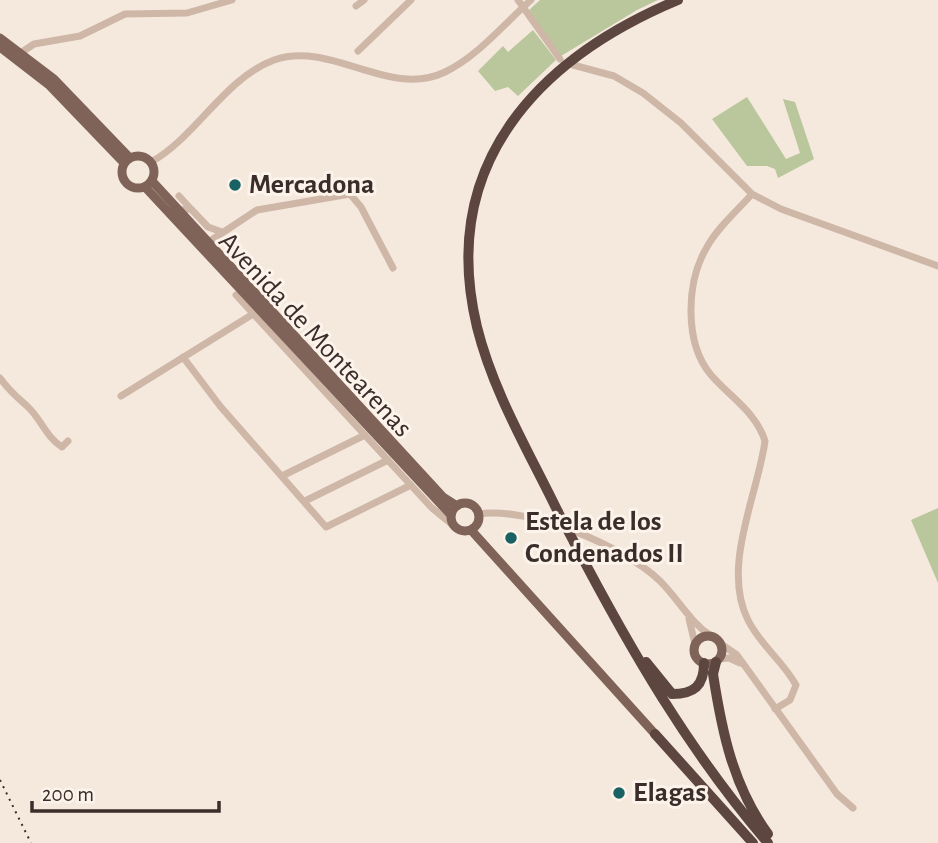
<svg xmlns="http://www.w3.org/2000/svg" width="938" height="843" font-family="'Alegreya Sans',sans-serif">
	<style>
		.green { fill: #bac69b }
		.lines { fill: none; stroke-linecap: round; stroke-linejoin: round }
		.minor { stroke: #cfb7a8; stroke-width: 7 }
		.major { stroke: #7f6358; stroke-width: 9 }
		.highway { stroke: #5d463f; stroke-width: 10 }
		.rail { stroke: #3b2d29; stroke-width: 2; stroke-dasharray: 2 5; stroke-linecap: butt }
		.highway-bridge { stroke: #5d463f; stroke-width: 10 }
		.poi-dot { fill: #196162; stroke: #fcf3eb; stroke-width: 2.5 }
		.labels { text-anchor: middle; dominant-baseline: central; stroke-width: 6; stroke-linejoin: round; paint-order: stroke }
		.poi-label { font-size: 28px; font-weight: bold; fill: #3b2d29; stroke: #fcf3eb; text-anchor: start }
		.street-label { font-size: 28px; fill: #3b2d29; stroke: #fcf3eb }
	</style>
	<rect width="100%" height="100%" fill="#f5e9de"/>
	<!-- green -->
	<path class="green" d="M 540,0 L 658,0 L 637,10 L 561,56 L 528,11 Z
		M 533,30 L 556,60 L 518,96 L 508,87 L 495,91 L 478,71 L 503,46 L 508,52 Z
		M 747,97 L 786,159 L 800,153 L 783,99 L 795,102 L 814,159 L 778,178 L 775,169 L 767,166 L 747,166 L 712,119 Z
		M 938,508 L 938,583 L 911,520 Z"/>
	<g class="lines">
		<!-- minor -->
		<path class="minor" d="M 518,0 L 560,59
			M 356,6 L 364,0
			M 358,51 L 411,0
			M 22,52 L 34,44 L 80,36 L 125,14 L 187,13 L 232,0
			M 573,65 L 614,76 L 643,93 L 681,123 L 752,194 L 781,209 L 938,266
			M 151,162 C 195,138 225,78 274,60 C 332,40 389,99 445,72 C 477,57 505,23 531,0
			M 752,194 C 737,211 718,227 707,247 C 686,282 684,343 711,375 C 730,397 756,412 765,441 C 758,494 721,567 748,620 C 760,645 783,661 796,685 L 790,700 L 775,709
			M 179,196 L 191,209
			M 178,210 L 191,209 L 208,227 L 222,232
			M 207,243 L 257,210 L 350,194 L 361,207 L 393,268
			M 236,295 L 432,508 L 454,526
			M 183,357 L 220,406 L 326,527 L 411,485
			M 0,378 C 10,392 16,396 28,407 C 41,419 46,437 62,447 L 68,441
			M 121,396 L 253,314
			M 282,476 L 365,435
			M 305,501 L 388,460
			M 478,514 C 529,506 624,546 660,581 C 679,600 689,621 711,636
			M 689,619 L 695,644
			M 721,644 L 737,655 L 837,794 L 853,808
			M 719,659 L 729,658 L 740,663"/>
		<!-- major -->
		<path class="major" d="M 0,38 L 54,79 L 130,158
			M 0,47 L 49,85 L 124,163
			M122 172a16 16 0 1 1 32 0a16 16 0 1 1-32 0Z
			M 152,181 L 443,497 L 457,506
			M 145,187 L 451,515
			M451 517a14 14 0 1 1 28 0a14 14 0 1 1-28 0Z
			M 471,530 L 655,734
			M694 650a14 14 0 1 1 28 0a14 14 0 1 1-28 0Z"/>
		<!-- highway -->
		<path class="highway" d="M 558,512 C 529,452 493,392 477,327 C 438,165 537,59 678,0
			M 574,542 C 630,649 689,751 768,843
			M 646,662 L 672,694 C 694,694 704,686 704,663
			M 716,662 L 713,674 C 722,732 733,786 768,834
			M 655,734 L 753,843"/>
		<!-- rail -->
		<path class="rail" d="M 0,780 L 31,843"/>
		<!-- highway-bridge -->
		<path class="highway-bridge" d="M 558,512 L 574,542"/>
	</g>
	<!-- markers -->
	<g class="poi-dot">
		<circle cx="235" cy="185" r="7"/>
		<circle cx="511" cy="538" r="7"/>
		<circle cx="619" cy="793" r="7"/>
	</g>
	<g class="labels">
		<!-- poi labels -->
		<g class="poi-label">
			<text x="249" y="185">Mercadona</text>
			<text x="525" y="522">Estela de los<tspan x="525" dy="32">Condenados II</tspan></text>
			<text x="633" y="793">Elagas</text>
		</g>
		<!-- street labels -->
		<g class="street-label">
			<text transform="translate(315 335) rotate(47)">Avenida de Montearenas</text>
		</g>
	</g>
	<!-- scale -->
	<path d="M32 801v10h187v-10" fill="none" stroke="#3b2d29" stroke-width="3.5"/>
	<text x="42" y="801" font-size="21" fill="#3b2d29" stroke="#fcf3eb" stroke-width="5" paint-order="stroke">200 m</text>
</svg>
